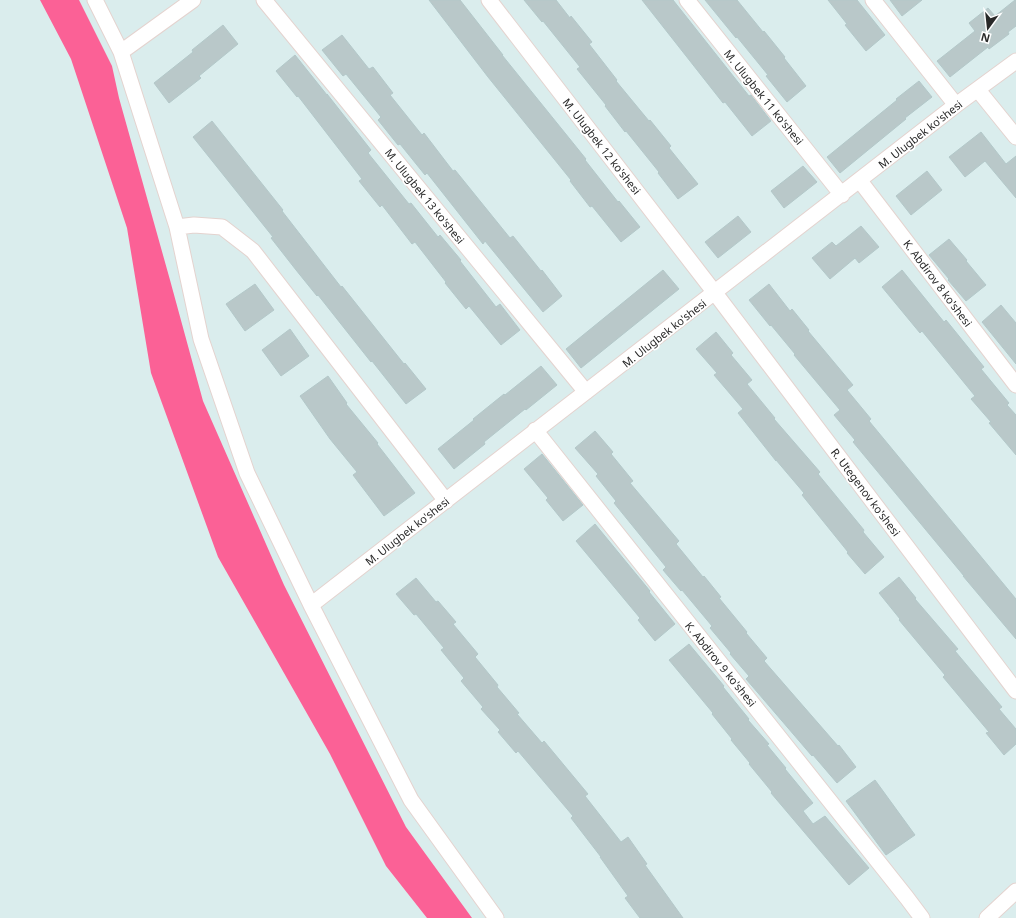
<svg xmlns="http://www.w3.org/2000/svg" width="1016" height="918" font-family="'Noto Sans',sans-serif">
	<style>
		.water { fill: #fb6196 }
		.building { fill: #b9c8c9; stroke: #b3c8c9 }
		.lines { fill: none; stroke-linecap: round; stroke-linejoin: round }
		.street-casing { stroke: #e4d3cf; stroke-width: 17 }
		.street { stroke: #fff; stroke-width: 15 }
		.labels { text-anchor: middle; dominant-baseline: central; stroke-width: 3.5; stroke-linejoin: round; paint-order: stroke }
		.street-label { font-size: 11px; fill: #292929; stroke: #fff }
	</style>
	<rect width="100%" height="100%" fill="#daeded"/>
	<!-- water -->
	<path class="water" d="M 40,0 L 79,0 L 112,66 L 119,98 L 170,280 L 203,401 L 284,585 L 406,827 L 472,918 L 427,918 L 386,866 L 330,754 L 218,557 L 151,373 L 127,228 L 71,59 Z"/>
	<!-- building -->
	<path class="building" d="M 429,0 L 460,0 L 503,55 L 502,55 L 586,159 L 585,160 L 618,202 L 619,201 L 640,227 L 621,242 L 592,206 L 590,207 L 570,181 L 571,180 L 488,77 Z
		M 524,0 L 556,0 L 570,18 L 571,16 L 592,42 L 589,44 L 617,80 L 616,81 L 649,121 L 650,120 L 671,146 L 669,148 L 698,184 L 678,199 L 658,173 L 659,172 L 626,131 L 625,132 L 605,106 L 606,105 L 577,69 L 580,67 L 543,21 L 542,22 Z
		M 642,0 L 673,0 L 749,96 L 751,95 L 771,121 L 752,136 L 725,102 L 723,103 Z
		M 705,0 L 737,0 L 763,32 L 764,31 L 785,57 L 784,58 L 806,86 L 787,102 L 766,76 L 768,75 L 737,37 L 736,38 Z
		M 828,0 L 857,0 L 885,35 L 866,51 L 845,25 L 847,24 Z
		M 890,0 L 922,0 L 902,16 Z
		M 1015,0 L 1016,0 L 1016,26 L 1008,32 L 1009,34 L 989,49 L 988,47 L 950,77 L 937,61 L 975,31 L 969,23 L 988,8 L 995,16 Z
		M 223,25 L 238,44 L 199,76 L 201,78 L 169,103 L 154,83 L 193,52 L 192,50 Z
		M 342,35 L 369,69 L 373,67 L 393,93 L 390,95 L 422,135 L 424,133 L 453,171 L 455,170 L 510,238 L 513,236 L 541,271 L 542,270 L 562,296 L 543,312 L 485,241 L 483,244 L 427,173 L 425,175 L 400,144 L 398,145 L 378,120 L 381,117 L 346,74 L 343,76 L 322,50 Z
		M 295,55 L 327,95 L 327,94 L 371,150 L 368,153 L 409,204 L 411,203 L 438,237 L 440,235 L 461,260 L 460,261 L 496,307 L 500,304 L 520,330 L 501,345 L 469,306 L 466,309 L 445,283 L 446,282 L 415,242 L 412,244 L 382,205 L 380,207 L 359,181 L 362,179 L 298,96 L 297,97 L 276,71 Z
		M 919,81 L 932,97 L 905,118 L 906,119 L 840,173 L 827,157 L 897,100 L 896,99 Z
		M 212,121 L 283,210 L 282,211 L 341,287 L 342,286 L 404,364 L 405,363 L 426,389 L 406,404 L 372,361 L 371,362 L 318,295 L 317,296 L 296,270 L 271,238 L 273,237 L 193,137 Z
		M 981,132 L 1006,164 L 1016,156 L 1016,198 L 985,161 L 965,177 L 949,157 Z
		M 803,166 L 817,182 L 784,208 L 771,191 Z
		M 927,171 L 942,190 L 911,215 L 896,196 Z
		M 738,216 L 751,232 L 718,258 L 705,242 Z
		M 861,226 L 879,247 L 859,263 L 855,258 L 830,279 L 812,258 L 832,242 L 836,246 Z
		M 949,239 L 967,260 L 966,261 L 986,285 L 966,301 L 948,280 L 949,279 L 929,255 Z
		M 663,270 L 679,289 L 581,368 L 566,349 Z
		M 902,270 L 944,322 L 946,320 L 984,367 L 981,369 L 1009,403 L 1007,405 L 1016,415 L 1016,455 L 989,423 L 991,422 L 971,399 L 975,396 L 922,331 L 920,333 L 882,287 Z
		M 255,284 L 274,310 L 245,331 L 226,304 Z
		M 769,284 L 790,311 L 792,309 L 809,330 L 808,331 L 853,385 L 847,390 L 871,419 L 869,421 L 1016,599 L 1016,639 L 963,576 L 964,576 L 853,442 L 855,440 L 834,415 L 840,410 L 794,355 L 795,354 L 771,325 L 770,326 L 749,300 Z
		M 1001,305 L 1016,323 L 1016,364 L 982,322 Z
		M 290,329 L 309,356 L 281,376 L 262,350 Z
		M 716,332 L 733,353 L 731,355 L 752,380 L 747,384 L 775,418 L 774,419 L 820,472 L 818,474 L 864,530 L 863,532 L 884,557 L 865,574 L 847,553 L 848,552 L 802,495 L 804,493 L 776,460 L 776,461 L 738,413 L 743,409 L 714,375 L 717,373 L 696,349 Z
		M 541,366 L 557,385 L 526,410 L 525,409 L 484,442 L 485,444 L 454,469 L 438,449 L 474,420 L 473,419 L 504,394 L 505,395 Z
		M 328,376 L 347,403 L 346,404 L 378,443 L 377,444 L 415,493 L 384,516 L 353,475 L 357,472 L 330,439 L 300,396 Z
		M 595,431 L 613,452 L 611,454 L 633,481 L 630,483 L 679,541 L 676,544 L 703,577 L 704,576 L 721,597 L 719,598 L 747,632 L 746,633 L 767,658 L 764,661 L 838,746 L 839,745 L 856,767 L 837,783 L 813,755 L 812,756 L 746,679 L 749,676 L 730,654 L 731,653 L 710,628 L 712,626 L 682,590 L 681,591 L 663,570 L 666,567 L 614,503 L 616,501 L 596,476 L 598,474 L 575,448 Z
		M 542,454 L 583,505 L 563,521 L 546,500 L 548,498 L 524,469 Z
		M 595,524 L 650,591 L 649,592 L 675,624 L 655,641 L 638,620 L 640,618 L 576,541 Z
		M 899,577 L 916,598 L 915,599 L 958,649 L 955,651 L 1002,707 L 999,709 L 1016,729 L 1016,744 L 1004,755 L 986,733 L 989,732 L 943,677 L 945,675 L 899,620 L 900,619 L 879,593 Z
		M 416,578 L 436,602 L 438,601 L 456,622 L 453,624 L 478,654 L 475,657 L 498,685 L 497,687 L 519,713 L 517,714 L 542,743 L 544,741 L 588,794 L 585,796 L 621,842 L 628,837 L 647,864 L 645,865 L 683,918 L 640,918 L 625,898 L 628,896 L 600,857 L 601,857 L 571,818 L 573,816 L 518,751 L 516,753 L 498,732 L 500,730 L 481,709 L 483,707 L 461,681 L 464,678 L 441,650 L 444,648 L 416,614 L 414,615 L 396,594 Z
		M 689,644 L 724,686 L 723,687 L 749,719 L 748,720 L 769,744 L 767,745 L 786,768 L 785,769 L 813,803 L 803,811 L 813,824 L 825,816 L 869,868 L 849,885 L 771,793 L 772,792 L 749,764 L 750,763 L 731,740 L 732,739 L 712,714 L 713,713 L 669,660 Z
		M 875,780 L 915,835 L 886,855 L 846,801 Z"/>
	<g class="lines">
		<defs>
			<path id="street" d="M 95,0 L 121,52 L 177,227 L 201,339 L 247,473 L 311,605 L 411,800 L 496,918
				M 264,0 L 586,392
				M 489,0 L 715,293 L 1016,691
				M 687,0 L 842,195
				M 873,0 L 956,105
				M 121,52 L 193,0
				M 978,90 L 1016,137
				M 860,181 L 1016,385
				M 177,227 L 194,225 L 222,227 L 253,251 L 446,501
				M 535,430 L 907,898 L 922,918
				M 311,605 L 956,105 L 1016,61
				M 987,918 L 1016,891"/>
		</defs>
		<!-- street casing -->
		<use href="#street" class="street-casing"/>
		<!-- street -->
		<use href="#street" class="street"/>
	</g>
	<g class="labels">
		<!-- street labels -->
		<g class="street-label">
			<text transform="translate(764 97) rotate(51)">M. Ulugbek 11 ko'shesi</text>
			<text transform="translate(920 134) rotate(-38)">M. Ulugbek ko'shesi</text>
			<text transform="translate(602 146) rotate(52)">M. Ulugbek 12 ko'shesi</text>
			<text transform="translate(425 196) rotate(51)">M. Ulugbek 13 ko'shesi</text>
			<text transform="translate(938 283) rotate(53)">K. Abdirov 8 ko'shesi</text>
			<text transform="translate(664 333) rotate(-38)">M. Ulugbek ko'shesi</text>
			<text transform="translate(866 492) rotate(53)">R. Utegenov ko'shesi</text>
			<text transform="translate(407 531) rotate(-38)">M. Ulugbek ko'shesi</text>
			<text transform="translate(721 664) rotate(51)">K. Abdirov 9 ko'shesi</text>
		</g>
	</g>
	<!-- north arrow -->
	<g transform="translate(988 28) rotate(195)" stroke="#ffffff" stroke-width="3" paint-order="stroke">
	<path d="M0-3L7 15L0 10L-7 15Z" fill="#292929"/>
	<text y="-6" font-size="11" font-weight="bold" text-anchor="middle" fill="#292929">N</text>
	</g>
</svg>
